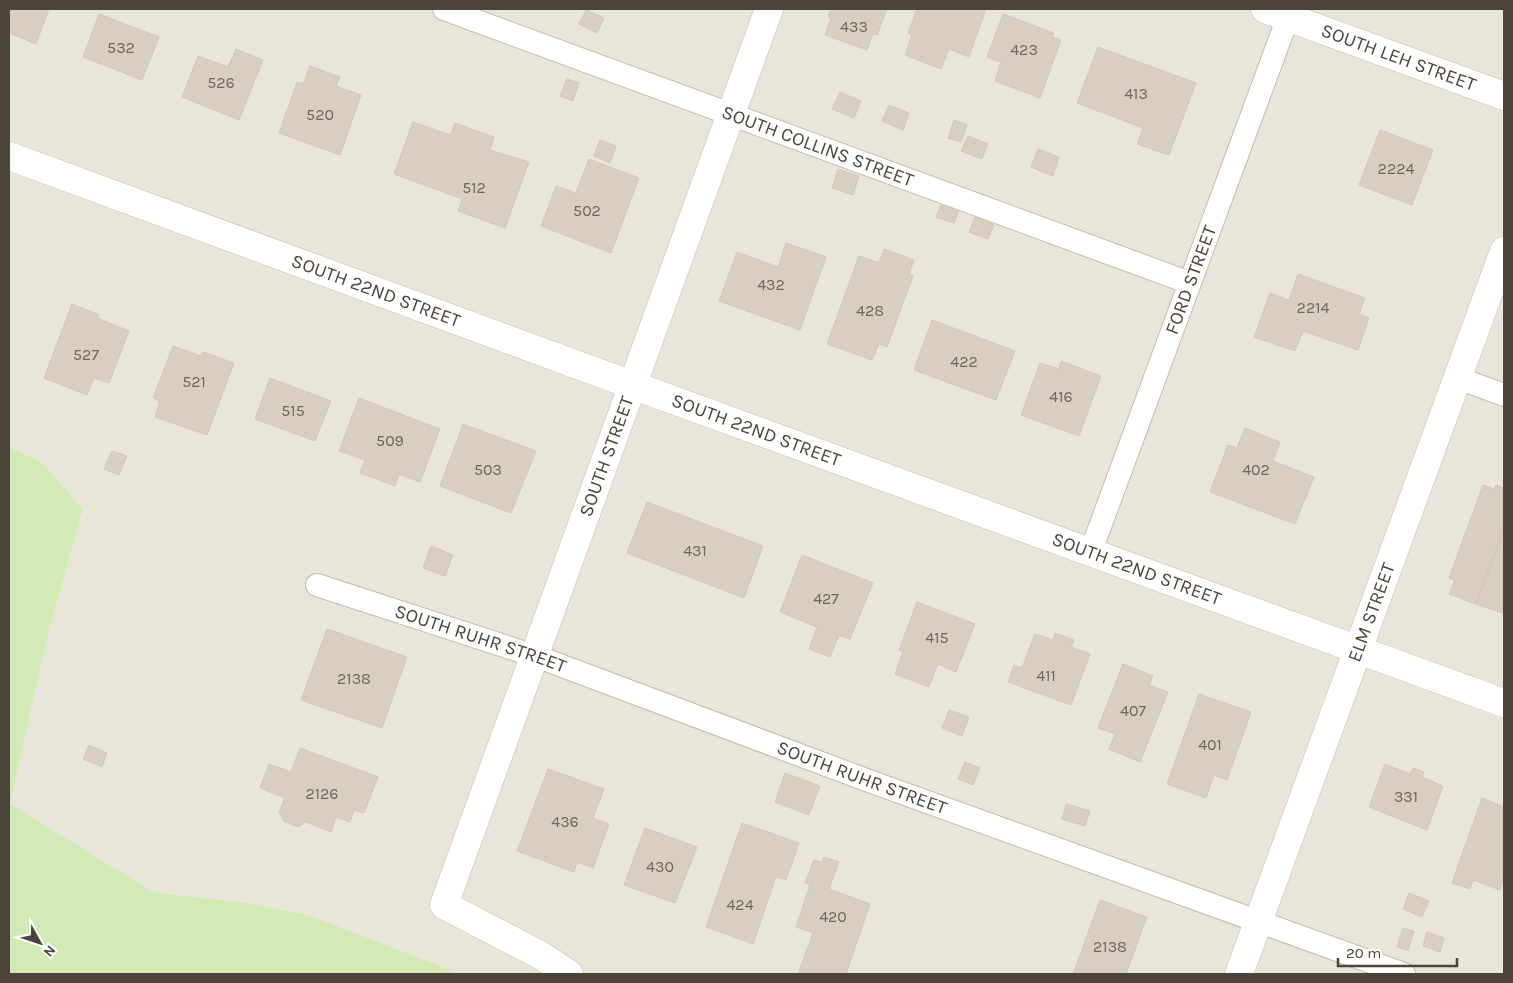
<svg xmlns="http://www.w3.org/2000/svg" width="1513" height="983" font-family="Karla,sans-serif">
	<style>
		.residential { fill: #eae5da }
		.green { fill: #d2eab5 }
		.building { fill: #d8cfc1; stroke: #d3c7b4 }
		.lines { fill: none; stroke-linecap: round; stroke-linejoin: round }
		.service-casing { stroke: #c2bbae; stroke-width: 24 }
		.minor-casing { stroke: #c2bbae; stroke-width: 29 }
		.service { stroke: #fff; stroke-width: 22 }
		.minor { stroke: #fff; stroke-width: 28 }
		.labels { text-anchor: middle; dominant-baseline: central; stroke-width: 4; stroke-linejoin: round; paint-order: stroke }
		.number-label { font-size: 16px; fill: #6e675b }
		.street-label { font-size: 19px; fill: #4b4439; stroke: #fff }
	</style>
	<rect width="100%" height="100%" fill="#f6f3ec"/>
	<!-- residential -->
	<path class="residential" d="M 9,9 L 1504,9 L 1504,974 L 461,974 L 309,915 L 248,903 L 144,891 L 10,804 L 47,639 L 83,510 L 40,461 L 9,447 Z"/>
	<!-- green -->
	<path class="green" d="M 9,447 L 40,461 L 83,509 L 47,639 L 10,804 L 153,892 L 248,903 L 309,915 L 461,974 L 9,974 Z"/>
	<!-- building -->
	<path class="building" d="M 9,9 L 49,9 L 36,44 L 9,33 Z
		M 831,9 L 887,9 L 877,35 L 873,34 L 867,50 L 825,35 L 831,18 L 828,17 Z
		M 917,9 L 986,9 L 969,57 L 949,49 L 941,69 L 905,55 L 912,35 L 908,33 Z
		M 586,10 L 604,18 L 597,33 L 579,24 Z
		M 99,14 L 159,37 L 142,80 L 83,57 Z
		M 1003,14 L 1054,33 L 1052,37 L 1061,40 L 1040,98 L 995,81 L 1001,62 L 987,57 Z
		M 1098,47 L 1196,83 L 1169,155 L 1137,144 L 1143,128 L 1077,103 Z
		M 236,49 L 263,60 L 239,120 L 182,97 L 198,56 L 228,67 Z
		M 310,66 L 340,77 L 336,86 L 361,95 L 340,155 L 279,133 L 297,82 L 303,84 Z
		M 567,79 L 579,83 L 573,101 L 560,96 Z
		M 840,92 L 861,101 L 854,118 L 832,109 Z
		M 889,105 L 909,113 L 903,130 L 882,121 Z
		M 954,120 L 967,125 L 961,142 L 948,138 Z
		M 413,122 L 451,135 L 455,123 L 494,137 L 490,150 L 529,162 L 505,228 L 458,211 L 462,199 L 394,174 Z
		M 1380,130 L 1433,150 L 1412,205 L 1359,185 Z
		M 968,136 L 988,144 L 982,159 L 961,151 Z
		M 600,140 L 616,146 L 610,163 L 594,156 Z
		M 1038,149 L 1059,157 L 1053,176 L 1031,167 Z
		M 589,159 L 639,178 L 611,253 L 541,226 L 556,186 L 576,193 Z
		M 838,169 L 859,176 L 853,195 L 832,188 Z
		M 942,203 L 959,210 L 954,223 L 936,217 Z
		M 975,217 L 994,225 L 988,239 L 969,232 Z
		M 786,243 L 826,257 L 800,330 L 719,301 L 737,252 L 778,267 Z
		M 884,249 L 914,260 L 909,274 L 913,276 L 887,347 L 879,344 L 872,360 L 827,344 L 859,256 L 879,263 Z
		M 1298,274 L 1365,298 L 1359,314 L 1369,318 L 1358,350 L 1303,331 L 1295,351 L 1254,337 L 1270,293 L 1289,300 Z
		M 72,304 L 99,315 L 97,318 L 129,331 L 109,383 L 94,378 L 87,395 L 44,378 Z
		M 932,320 L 1015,351 L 996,400 L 914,370 Z
		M 173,346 L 201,356 L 203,352 L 234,363 L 207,435 L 155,417 L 160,401 L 153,398 Z
		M 1061,361 L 1101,376 L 1079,436 L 1021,415 L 1040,363 L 1059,369 Z
		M 270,378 L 331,401 L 315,441 L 255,419 Z
		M 359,398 L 440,429 L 420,482 L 399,474 L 395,486 L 360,473 L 365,460 L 339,451 Z
		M 463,424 L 536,451 L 511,513 L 440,486 Z
		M 1245,428 L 1280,442 L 1273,461 L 1314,477 L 1295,524 L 1210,492 L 1228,445 L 1237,448 Z
		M 112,451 L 127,456 L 119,475 L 104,469 Z
		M 1483,485 L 1494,489 L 1496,485 L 1504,488 L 1504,528 L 1476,604 L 1449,594 L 1455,580 L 1449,578 Z
		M 647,502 L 763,546 L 744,598 L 627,553 Z
		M 1504,528 L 1504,606 L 1502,613 L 1476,604 Z
		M 431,546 L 453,555 L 445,576 L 423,568 Z
		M 802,555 L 873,583 L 850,639 L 839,635 L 830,657 L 809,649 L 817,627 L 780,612 Z
		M 917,602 L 975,624 L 956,672 L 938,664 L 929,687 L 895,674 L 903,652 L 899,650 Z
		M 327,629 L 407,657 L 382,728 L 301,700 Z
		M 1055,633 L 1074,640 L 1071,647 L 1090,654 L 1071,705 L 1008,682 L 1014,665 L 1022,668 L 1035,634 L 1053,640 Z
		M 1123,664 L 1153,676 L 1149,685 L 1168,692 L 1140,762 L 1109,749 L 1115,734 L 1098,728 Z
		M 1199,694 L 1251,712 L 1227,780 L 1214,775 L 1206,798 L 1167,784 Z
		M 949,710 L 969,717 L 962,736 L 942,728 Z
		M 89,745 L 107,753 L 102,767 L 83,759 Z
		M 300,748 L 378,777 L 364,813 L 354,810 L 350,822 L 336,817 L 331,832 L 306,822 L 298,827 L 284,821 L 279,812 L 285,798 L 260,788 L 269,764 L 291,772 Z
		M 965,762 L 980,768 L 973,785 L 958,779 Z
		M 1385,764 L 1410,774 L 1413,768 L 1424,772 L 1422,777 L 1443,786 L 1427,830 L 1369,807 Z
		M 548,769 L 604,789 L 593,818 L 609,824 L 593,868 L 577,862 L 574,872 L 517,851 Z
		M 785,773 L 820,786 L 809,815 L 775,802 Z
		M 1482,798 L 1504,807 L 1504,877 L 1500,890 L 1473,880 L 1470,889 L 1452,883 Z
		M 1066,804 L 1090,811 L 1085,826 L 1062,819 Z
		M 742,823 L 799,843 L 786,880 L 776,877 L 753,944 L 706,927 Z
		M 645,828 L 697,847 L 675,903 L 624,885 Z
		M 824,857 L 839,862 L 829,889 L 870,904 L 846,974 L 798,974 L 813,933 L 796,927 L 810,885 L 805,883 L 814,860 L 822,862 Z
		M 1409,893 L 1429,901 L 1422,917 L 1403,909 Z
		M 1100,900 L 1147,917 L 1126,974 L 1073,974 Z
		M 1403,928 L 1414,931 L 1408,950 L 1397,947 Z
		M 1427,932 L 1444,938 L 1440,952 L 1423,946 Z"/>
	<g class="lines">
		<defs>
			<g id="service">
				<path id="s1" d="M 444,9 L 1190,283"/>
				<path d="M 1458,378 L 1504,395"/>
				<path id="s2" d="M 1091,551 L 1291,9"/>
				<path id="s3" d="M 317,585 L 541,658 L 869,781 L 1404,974"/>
			</g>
			<g id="minor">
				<path id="s4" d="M 1265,9 L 1504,96"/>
				<path id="s5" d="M 9,156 L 632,385 L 1504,703"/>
				<path id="s6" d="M 569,974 L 540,955 L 444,905 L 769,9"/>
				<path id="s7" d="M 1239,974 L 1504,251"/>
			</g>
		</defs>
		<!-- service casing -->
		<use href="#service" class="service-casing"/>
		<!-- minor casing -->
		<use href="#minor" class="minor-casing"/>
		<!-- service -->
		<use href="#service" class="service"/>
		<!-- minor -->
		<use href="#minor" class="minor"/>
	</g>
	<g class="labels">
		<!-- number labels -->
		<g class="number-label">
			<text x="854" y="26">433</text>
			<text x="121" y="47">532</text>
			<text x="1024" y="49">423</text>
			<text x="221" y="82">526</text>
			<text x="1136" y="93">413</text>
			<text x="320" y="114">520</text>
			<text x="1396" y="168">2224</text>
			<text x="474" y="187">512</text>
			<text x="587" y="210">502</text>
			<text x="771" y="284">432</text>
			<text x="1313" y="307">2214</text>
			<text x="870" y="310">428</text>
			<text x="86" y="354">527</text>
			<text x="964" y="361">422</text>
			<text x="194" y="381">521</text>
			<text x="1061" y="396">416</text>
			<text x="293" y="410">515</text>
			<text x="390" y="440">509</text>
			<text x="488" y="469">503</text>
			<text x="1256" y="469">402</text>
			<text x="695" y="550">431</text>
			<text x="826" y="598">427</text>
			<text x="937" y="637">415</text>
			<text x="1046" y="675">411</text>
			<text x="354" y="678">2138</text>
			<text x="1133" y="710">407</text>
			<text x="1210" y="744">401</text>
			<text x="322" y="793">2126</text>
			<text x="1406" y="796">331</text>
			<text x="565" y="821">436</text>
			<text x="660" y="866">430</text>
			<text x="740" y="904">424</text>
			<text x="833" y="916">420</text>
			<text x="1110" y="946">2138</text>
		</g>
		<!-- street labels -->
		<g class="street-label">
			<text stroke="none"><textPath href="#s4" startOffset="142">SOUTH LEH STREET</textPath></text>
			<text stroke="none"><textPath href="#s1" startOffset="398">SOUTH COLLINS STREET</textPath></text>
			<text stroke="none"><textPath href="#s2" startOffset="289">FORD STREET</textPath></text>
			<text stroke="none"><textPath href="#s5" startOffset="391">SOUTH 22ND STREET</textPath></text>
			<text stroke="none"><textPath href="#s5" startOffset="796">SOUTH 22ND STREET</textPath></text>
			<text stroke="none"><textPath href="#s6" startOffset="620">SOUTH STREET</textPath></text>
			<text stroke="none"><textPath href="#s5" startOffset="1201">SOUTH 22ND STREET</textPath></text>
			<text stroke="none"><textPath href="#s7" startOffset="385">ELM STREET</textPath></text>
			<text stroke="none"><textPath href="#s3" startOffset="172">SOUTH RUHR STREET</textPath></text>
			<text stroke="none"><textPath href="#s3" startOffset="578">SOUTH RUHR STREET</textPath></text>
		</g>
	</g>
	<!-- border -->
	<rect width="1513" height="983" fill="none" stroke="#4b4439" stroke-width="20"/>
	<!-- north arrow -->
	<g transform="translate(40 943) rotate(130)" stroke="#ffffff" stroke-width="4" paint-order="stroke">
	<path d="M0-4L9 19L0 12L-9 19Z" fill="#4b4439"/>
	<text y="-8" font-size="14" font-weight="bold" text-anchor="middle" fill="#4b4439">N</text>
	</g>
	<!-- scale -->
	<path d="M1338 958v8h119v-8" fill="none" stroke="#4b4439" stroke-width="2.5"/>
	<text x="1346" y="958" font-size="15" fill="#4b4439" stroke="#ffffff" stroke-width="4" paint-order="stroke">20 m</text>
</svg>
